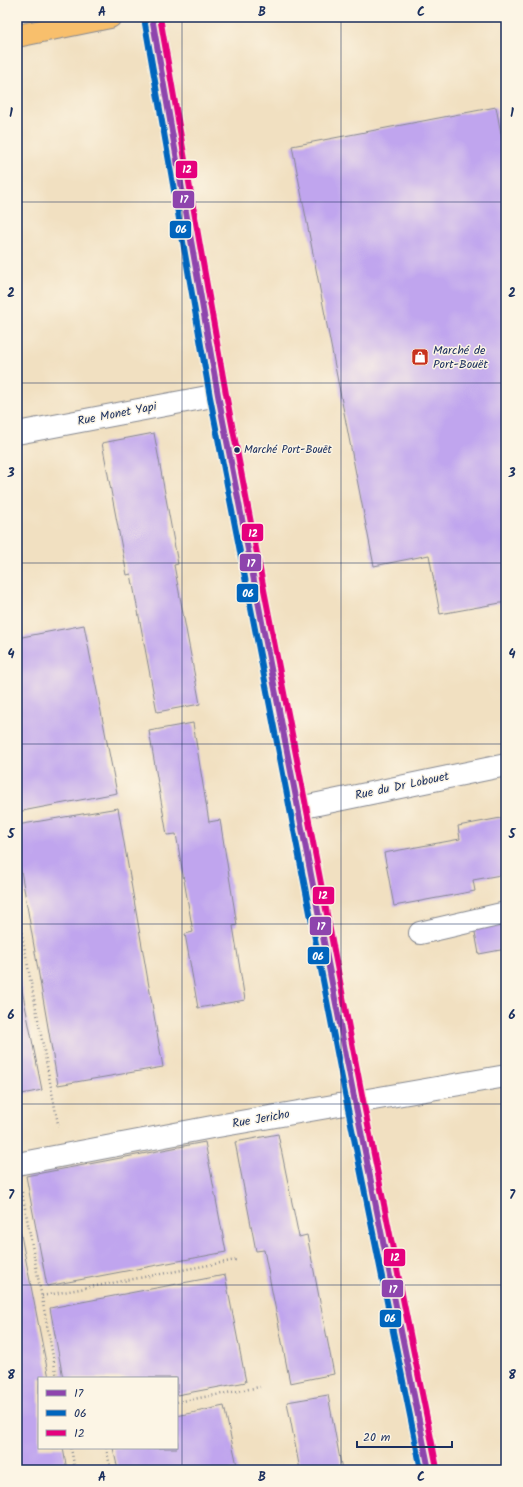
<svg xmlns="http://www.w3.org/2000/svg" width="523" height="1487" font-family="Kalam,sans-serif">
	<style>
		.building { fill: #c0a5ee }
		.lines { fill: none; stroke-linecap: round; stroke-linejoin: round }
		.minor-casing { stroke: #868890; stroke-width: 24 }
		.major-casing { stroke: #868890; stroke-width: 24 }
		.path { stroke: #868890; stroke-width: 2.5; stroke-dasharray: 1 3; stroke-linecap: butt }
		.minor { stroke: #fff; stroke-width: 22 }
		.major { stroke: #f8bf6c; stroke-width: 22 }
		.bus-1-casing { stroke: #fcf5e5; stroke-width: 9 }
		.bus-2-casing { stroke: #fcf5e5; stroke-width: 9 }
		.bus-3-casing { stroke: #fcf5e5; stroke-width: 9 }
		.bus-1 { stroke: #8e44ad; stroke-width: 6 }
		.bus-2 { stroke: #0065bd; stroke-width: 6 }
		.bus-3 { stroke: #e5007d; stroke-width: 6 }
		.grid { fill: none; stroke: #1b2f5e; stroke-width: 1; stroke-opacity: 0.55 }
		.bus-dot { fill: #1b2f5e; stroke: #fcf5e5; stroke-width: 1.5 }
		.labels { text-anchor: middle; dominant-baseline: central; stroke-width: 3; stroke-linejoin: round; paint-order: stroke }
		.bus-label { font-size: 11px; fill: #1b2f5e; stroke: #fcf5e5; text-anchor: start }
		.poi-label { font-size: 12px; fill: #1b2f5e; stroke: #fcf5e5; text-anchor: start }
		.street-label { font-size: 12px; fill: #1b2f5e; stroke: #fcf5e5 }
		.line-badge { stroke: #fcf5e5; stroke-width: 1.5 }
		.badge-label { font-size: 11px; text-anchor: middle; font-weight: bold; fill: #fff }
		.neatline { fill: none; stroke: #1b2f5e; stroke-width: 1.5 }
		.grid-label { font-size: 13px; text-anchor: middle; font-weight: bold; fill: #1b2f5e }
	</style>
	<rect width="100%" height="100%" fill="#fcf5e5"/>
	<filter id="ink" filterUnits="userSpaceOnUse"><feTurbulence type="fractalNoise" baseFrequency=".025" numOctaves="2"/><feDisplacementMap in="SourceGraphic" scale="8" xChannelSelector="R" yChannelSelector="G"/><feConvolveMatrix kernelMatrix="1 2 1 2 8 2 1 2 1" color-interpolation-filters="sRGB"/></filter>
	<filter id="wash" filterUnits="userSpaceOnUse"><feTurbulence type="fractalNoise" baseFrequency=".012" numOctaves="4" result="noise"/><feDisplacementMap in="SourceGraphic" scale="16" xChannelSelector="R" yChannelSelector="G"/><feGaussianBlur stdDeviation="0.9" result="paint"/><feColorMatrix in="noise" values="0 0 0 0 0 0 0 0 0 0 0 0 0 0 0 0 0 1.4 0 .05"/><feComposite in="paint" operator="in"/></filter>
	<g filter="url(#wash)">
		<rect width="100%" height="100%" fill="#f1e0c1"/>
		<g id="blocks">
			<!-- building -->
			<path class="building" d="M 496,107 L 506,160 L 506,602 L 440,614 L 429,555 L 374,566 L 292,146 Z
				M 154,433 L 178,564 L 174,565 L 200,704 L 157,712 L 131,574 L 127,575 L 102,443 Z
				M 84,625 L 117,793 L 17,812 L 17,638 Z
				M 193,723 L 209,822 L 220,820 L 237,925 L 233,926 L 245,1000 L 198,1008 L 185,934 L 193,932 L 176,834 L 167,835 L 149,731 Z
				M 118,808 L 163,1067 L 58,1085 L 17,848 L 17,825 Z
				M 506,817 L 506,874 L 473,880 L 475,891 L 394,906 L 384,853 L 460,839 L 458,826 Z
				M 506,922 L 506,949 L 479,954 L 474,927 Z
				M 17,965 L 42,1090 L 17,1095 Z
				M 278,1134 L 299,1237 L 307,1235 L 334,1374 L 290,1383 L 264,1250 L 256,1251 L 235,1142 Z
				M 205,1142 L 226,1252 L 47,1286 L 26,1176 Z
				M 17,1215 L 49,1378 L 39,1378 L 39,1448 L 63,1448 L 67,1470 L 17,1470 Z
				M 225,1275 L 246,1382 L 177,1395 L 177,1378 L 63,1378 L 50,1308 Z
				M 328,1395 L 342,1470 L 300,1470 L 287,1402 Z
				M 224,1406 L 238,1470 L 118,1470 L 113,1448 L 177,1448 L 177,1416 Z"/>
		</g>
	</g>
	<g filter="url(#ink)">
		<use href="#blocks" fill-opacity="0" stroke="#868890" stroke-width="1"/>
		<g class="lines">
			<defs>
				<path id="minor" d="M 152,17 L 218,395 L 355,1102 L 429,1470
					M 17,433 L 218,395
					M 299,808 L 506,765
					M 420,933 L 506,913
					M 17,1164 L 212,1127 L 506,1076"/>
				<path id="major" d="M 17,36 L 110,17"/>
			</defs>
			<!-- minor casing -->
			<use href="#minor" class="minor-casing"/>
			<!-- major casing -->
			<use href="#major" class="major-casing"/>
			<!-- path -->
			<path class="path" d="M 17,909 L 59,1129
				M 22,1192 L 57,1378
				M 42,1296 L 236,1260
				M 177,1402 L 260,1387
				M 71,1448 L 75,1470
				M 106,1448 L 111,1470"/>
			<!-- minor -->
			<use href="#minor" class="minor"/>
			<!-- major -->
			<use href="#major" class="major"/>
			<defs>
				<path id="bus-1" d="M 152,17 L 218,395 L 355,1102 L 429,1470"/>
				<path id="bus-2" d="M 144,18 L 210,397 L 347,1104 L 421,1470"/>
				<path id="bus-3" d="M 160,17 L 226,394 L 363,1100 L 437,1468"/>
			</defs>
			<!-- bus-1 casing -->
			<use href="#bus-1" class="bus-1-casing"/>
			<!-- bus-2 casing -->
			<use href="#bus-2" class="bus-2-casing"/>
			<!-- bus-3 casing -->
			<use href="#bus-3" class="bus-3-casing"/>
			<!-- bus-1 -->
			<use href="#bus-1" class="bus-1"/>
			<!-- bus-2 -->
			<use href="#bus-2" class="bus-2"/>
			<!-- bus-3 -->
			<use href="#bus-3" class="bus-3"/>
		</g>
	</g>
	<!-- grid -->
	<path class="grid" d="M 182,17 L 182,1470M 341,17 L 341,1470M 17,202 L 506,202M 17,383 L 506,383M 17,563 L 506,563M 17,744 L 506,744M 17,924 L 506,924M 17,1104 L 506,1104M 17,1285 L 506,1285"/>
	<!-- icons -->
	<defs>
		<symbol id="shop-square" viewBox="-11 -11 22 22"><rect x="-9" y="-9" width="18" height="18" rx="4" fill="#c8321e" stroke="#fcf5e5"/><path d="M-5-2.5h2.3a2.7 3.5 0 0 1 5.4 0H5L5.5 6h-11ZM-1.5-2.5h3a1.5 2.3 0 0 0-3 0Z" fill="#fff"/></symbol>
	</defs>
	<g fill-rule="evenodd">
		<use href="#shop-square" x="410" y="347" width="20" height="20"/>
	</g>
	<!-- markers -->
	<circle class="bus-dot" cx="237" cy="450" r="3.5"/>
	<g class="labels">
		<!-- bus labels -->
		<g class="bus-label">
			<text x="244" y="450">Marché Port-Bouët</text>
		</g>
		<!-- poi labels -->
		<g class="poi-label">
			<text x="433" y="350">Marché de<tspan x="433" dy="14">Port-Bouët</tspan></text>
		</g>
		<!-- street labels -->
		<g class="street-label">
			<text transform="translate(117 414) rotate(-11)">Rue Monet Yapi</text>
			<text transform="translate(402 786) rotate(-12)">Rue du Dr Lobouet</text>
			<text transform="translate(261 1119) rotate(-10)">Rue Jericho</text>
		</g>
	</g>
	<g class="line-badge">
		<rect x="175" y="160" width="23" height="19" rx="4" fill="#e5007d"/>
		<rect x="172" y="190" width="23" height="19" rx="4" fill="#8e44ad"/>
		<rect x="169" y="220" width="23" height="19" rx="4" fill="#0065bd"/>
		<rect x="241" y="523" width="23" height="19" rx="4" fill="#e5007d"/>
		<rect x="239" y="553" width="23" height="19" rx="4" fill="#8e44ad"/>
		<rect x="236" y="583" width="23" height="20" rx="4" fill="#0065bd"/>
		<rect x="312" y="886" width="23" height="19" rx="4" fill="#e5007d"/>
		<rect x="309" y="916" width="23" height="20" rx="4" fill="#8e44ad"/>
		<rect x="307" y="946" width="23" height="19" rx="4" fill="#0065bd"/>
		<rect x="383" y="1248" width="23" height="19" rx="4" fill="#e5007d"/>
		<rect x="381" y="1279" width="23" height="19" rx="4" fill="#8e44ad"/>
		<rect x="379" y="1309" width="23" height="19" rx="4" fill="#0065bd"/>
	</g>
	<g class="badge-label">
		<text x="187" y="173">12</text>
		<text x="184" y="203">17</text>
		<text x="181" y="233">06</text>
		<text x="253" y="537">12</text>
		<text x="251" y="567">17</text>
		<text x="248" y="597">06</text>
		<text x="323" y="899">12</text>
		<text x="321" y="930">17</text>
		<text x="318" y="960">06</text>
		<text x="395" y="1261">12</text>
		<text x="393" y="1293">17</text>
		<text x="390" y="1322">06</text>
	</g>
	<!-- margin -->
	<rect width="523" height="1487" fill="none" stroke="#fcf5e5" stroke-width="44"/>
	<!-- legend -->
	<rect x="38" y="1377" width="140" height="72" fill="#fcf5e5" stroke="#a2a6af"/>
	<rect x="46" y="1390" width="20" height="6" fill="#8e44ad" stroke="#a2a6af"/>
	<text x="74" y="1397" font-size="12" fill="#1b2f5e">17</text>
	<rect x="46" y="1410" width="20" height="6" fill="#0065bd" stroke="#a2a6af"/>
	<text x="74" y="1417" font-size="12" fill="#1b2f5e">06</text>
	<rect x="46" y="1430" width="20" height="6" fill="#e5007d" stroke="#a2a6af"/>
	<text x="74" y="1437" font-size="12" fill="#1b2f5e">12</text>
	<!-- scale -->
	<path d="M357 1441v6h95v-6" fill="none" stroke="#1b2f5e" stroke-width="2"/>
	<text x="363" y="1441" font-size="12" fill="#1b2f5e" stroke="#fcf5e5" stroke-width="3" paint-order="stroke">20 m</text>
	<rect x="22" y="22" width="479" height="1443" class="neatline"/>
	<g class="grid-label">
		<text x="102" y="16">A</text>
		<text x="262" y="16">B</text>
		<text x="421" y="16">C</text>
		<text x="11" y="117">1</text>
		<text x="512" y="117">1</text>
		<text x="11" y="297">2</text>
		<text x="512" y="297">2</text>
		<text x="11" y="477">3</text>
		<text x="512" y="477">3</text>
		<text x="11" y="658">4</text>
		<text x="512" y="658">4</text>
		<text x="11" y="838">5</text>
		<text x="512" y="838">5</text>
		<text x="11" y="1019">6</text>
		<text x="512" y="1019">6</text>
		<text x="11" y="1199">7</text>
		<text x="512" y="1199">7</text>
		<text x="11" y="1379">8</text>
		<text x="512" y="1379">8</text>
		<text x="102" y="1481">A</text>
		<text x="262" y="1481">B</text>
		<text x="421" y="1481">C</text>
	</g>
</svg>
